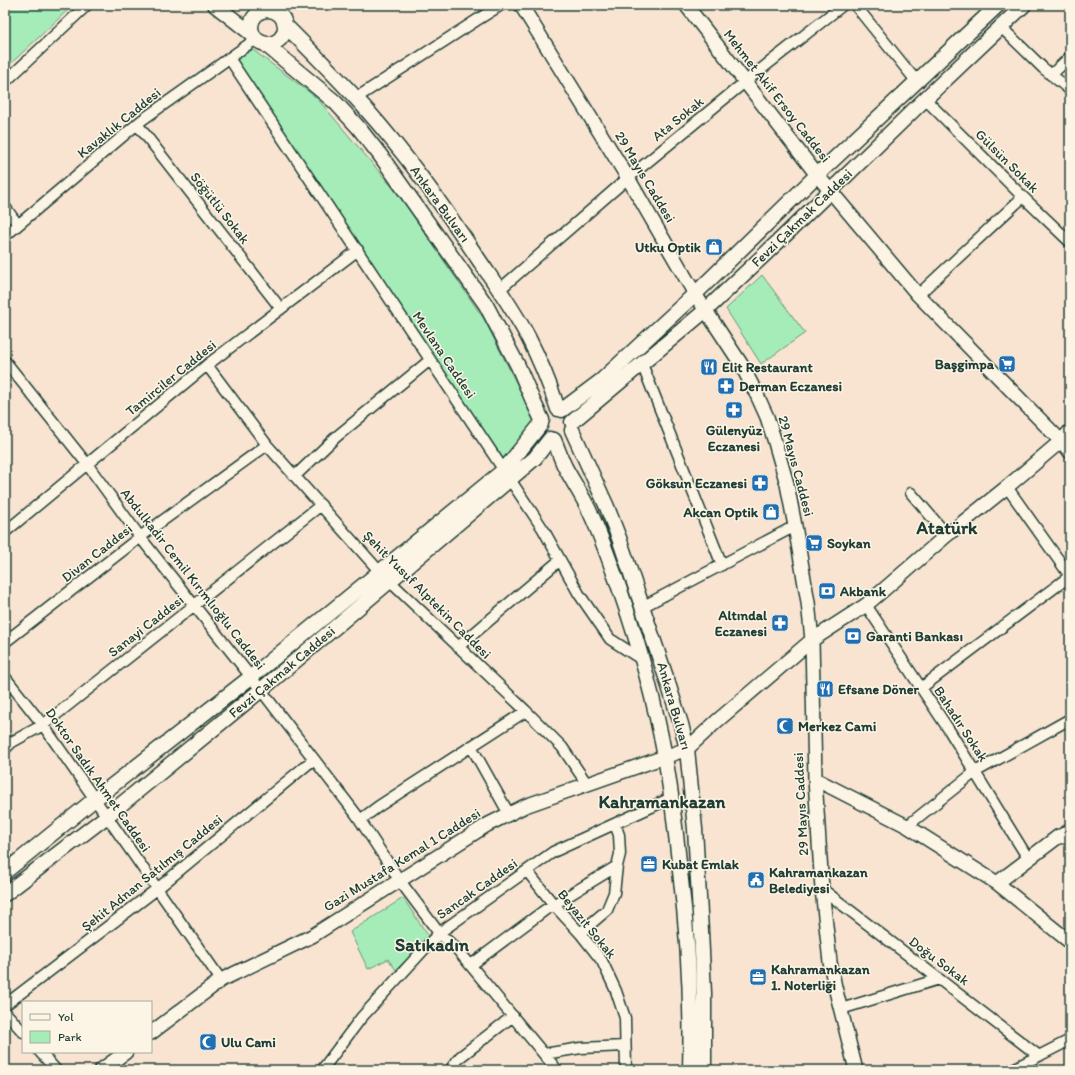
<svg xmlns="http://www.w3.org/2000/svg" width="1075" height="1075" font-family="Itim,sans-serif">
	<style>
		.green { fill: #a6ecb9; stroke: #629476 }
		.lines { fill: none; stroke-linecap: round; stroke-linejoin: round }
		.minor-casing { stroke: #1f3d34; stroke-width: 13 }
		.tertiary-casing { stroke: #1f3d34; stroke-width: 16 }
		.secondary-casing { stroke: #1f3d34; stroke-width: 17 }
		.minor { stroke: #fcf5e5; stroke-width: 10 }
		.tertiary { stroke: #fcf5e5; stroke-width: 13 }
		.secondary { stroke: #fcf5e5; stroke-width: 14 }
		.labels { text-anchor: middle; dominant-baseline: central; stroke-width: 3; stroke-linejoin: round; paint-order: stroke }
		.street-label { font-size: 14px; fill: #1f3d34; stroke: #fcf5e5 }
		.poi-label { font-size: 14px; font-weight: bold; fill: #1f3d34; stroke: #fcf5e5; text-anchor: start }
		.district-label { font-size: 18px; font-weight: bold; fill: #1f3d34; stroke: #fcf5e5 }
	</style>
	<rect width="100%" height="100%" fill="#f9e4d2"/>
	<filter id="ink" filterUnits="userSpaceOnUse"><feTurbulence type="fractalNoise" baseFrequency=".025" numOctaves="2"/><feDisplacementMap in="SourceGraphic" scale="8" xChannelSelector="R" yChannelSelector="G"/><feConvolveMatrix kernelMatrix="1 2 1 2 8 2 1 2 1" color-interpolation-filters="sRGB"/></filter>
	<g filter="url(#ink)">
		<!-- green -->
		<path class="green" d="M 5,5 L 73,5 L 5,69 Z
			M 253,50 L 317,98 L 398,194 L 484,319 L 536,422 L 504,463 L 229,58 Z
			M 762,275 L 805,333 L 761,364 L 726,309 Z
			M 403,898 L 429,937 L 396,970 L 388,959 L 368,969 L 350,932 Z"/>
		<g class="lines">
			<defs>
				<path id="minor" d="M 855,5 L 917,82
					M 1001,27 L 1043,68 L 1070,90
					M 229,58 L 543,529 L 579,594 L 610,639 L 641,659
					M 1051,75 L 1070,57
					M 5,82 L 87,5
					M 356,98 L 477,20 L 501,5
					M 925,99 L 1023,197 L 1070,242
					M 137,124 L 281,309
					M 5,207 L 18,225
					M 5,236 L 142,120 L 256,39
					M 499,290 L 628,178 L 746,81 L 843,5
					M 918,295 L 1023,197
					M 5,361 L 87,464 L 140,537 L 251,677 L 356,814 L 400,881 L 439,933 L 457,949 L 557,1070
					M 642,364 L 722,565
					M 207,365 L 267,445 L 380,572 L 526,711 L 562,747 L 587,784
					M 295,476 L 336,437 L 430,360
					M 1007,487 L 1070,576
					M 911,493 L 947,535
					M 5,532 L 207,365 L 358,250
					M 866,605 L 949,730 L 1029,860
					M 642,607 L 795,526
					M 5,642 L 140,537 L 267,445
					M 458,647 L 560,560
					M 5,677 L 43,725 L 221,980
					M 921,688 L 1070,576
					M 471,746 L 509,814
					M 5,749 L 12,742 L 43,725 L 321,505
					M 360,820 L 379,806 L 526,711
					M 907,826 L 975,772 L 1070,719
					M 1059,836 L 1070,828
					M 527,871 L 554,905 L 580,933 L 602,961 L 616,991 L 625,1018 L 626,1070
					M 822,889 L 1039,1056
					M 580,933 L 607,910 L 614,893 L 617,866 L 620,854 L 619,835 L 615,824
					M 471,965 L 545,910 L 617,866
					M 5,1005 L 157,889 L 314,759
					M 841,1009 L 939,979
					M 5,1012 L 23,1032
					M 40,1052 L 56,1070
					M 544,1054 L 581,1048 L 625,1046
					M 322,1070 L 361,1018 L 439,933 L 553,852 L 671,798
					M 450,1070 L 460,1057 L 513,1016
					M 1011,1070 L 1070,1040"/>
				<path id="tertiary" d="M 521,5 L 628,178 L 695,294 L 741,364 L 757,395 L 767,417 L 774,439 L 787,484 L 795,526 L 808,602 L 812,640 L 815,779 L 822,889 L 830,962 L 835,987 L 856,1070
					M 686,5 L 817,175 L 918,295 L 1061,441 L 1070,452
					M 275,12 L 281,5
					M 815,779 L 907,826 L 997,883 L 1070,942
					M 997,883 L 1059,836 L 1070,838
					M 151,1033 L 221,980 L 312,936 L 487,825 L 525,806 L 687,749 L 717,721 L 812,640 L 866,605 L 947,535 L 1007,487 L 1061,441 L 1070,431
					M 101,1070 L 126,1052"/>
				<path id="secondary" d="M 215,5 L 252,34
					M251 27a17 17 0 1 1 34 0a17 17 0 1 1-34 0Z
					M 285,25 C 312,52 339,79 365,108 C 407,155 444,207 479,260 C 496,285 514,310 528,337 C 540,360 550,385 558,409
					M 265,44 L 335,102 L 358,127 L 380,155 L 486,305 L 518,366 L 533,401 L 542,420
					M 562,410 L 602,380 L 695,294 L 817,175 L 998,5
					M 572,422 L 706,310 L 781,239 L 925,99 L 1024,5
					M 572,430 L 607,507 L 619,538 L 666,677 L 681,724 L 687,749 L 695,829 L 701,931 L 704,993 L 704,1070
					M 554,440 C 558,449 561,459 565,467 C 573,482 582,495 589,510 C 602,537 611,565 621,593 C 639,645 655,703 665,757 C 672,795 676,833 680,871 C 688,937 692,1003 690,1070
					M 5,872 L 95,799 L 251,677 L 504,470 L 541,424
					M 5,894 L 107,816 L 261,690 L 535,458 L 550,439"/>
			</defs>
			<!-- minor casing -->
			<use href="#minor" class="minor-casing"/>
			<!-- tertiary casing -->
			<use href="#tertiary" class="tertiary-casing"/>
			<!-- secondary casing -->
			<use href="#secondary" class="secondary-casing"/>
			<!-- minor -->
			<use href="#minor" class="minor"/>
			<!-- tertiary -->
			<use href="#tertiary" class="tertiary"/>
			<!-- secondary -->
			<use href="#secondary" class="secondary"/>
		</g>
	</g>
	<!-- icons -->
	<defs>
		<symbol id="shop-square" viewBox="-11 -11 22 22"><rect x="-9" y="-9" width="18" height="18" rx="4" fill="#1f6fb2" stroke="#fcf5e5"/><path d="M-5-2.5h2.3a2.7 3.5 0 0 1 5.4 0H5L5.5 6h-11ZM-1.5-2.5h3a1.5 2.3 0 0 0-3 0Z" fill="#fff"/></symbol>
		<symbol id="supermarket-square" viewBox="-11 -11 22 22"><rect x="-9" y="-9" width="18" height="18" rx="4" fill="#1f6fb2" stroke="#fcf5e5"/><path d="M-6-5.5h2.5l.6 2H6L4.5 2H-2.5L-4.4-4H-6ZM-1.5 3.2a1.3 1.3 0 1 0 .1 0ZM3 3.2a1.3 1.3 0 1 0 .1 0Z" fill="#fff"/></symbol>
		<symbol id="restaurant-square" viewBox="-11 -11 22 22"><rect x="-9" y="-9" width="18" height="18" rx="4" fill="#1f6fb2" stroke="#fcf5e5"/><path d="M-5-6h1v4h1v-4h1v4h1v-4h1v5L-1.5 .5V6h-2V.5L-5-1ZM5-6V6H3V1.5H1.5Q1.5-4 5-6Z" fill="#fff"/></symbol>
		<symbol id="pharmacy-square" viewBox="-11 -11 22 22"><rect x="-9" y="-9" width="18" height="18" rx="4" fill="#1f6fb2" stroke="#fcf5e5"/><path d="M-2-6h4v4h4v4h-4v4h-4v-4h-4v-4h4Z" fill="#fff"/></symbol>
		<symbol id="bank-square" viewBox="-11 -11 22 22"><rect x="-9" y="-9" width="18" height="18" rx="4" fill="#1f6fb2" stroke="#fcf5e5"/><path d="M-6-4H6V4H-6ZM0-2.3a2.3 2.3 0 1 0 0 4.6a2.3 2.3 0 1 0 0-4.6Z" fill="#fff"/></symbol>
		<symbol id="mosque-square" viewBox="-11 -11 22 22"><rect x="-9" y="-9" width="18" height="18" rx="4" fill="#1f6fb2" stroke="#fcf5e5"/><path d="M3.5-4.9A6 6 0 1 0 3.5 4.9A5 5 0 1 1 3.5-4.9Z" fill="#fff"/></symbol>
		<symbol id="office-square" viewBox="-11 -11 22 22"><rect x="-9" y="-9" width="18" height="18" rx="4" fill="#1f6fb2" stroke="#fcf5e5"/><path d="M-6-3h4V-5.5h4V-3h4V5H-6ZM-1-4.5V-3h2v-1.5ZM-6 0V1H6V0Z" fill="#fff"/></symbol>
		<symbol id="civic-square" viewBox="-11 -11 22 22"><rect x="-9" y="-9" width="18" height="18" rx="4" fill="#1f6fb2" stroke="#fcf5e5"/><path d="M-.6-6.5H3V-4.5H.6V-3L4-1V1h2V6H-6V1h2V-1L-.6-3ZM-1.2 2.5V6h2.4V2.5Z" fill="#fff"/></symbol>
	</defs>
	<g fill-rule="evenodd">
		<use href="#shop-square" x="704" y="237" width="20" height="20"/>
		<use href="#supermarket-square" x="997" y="354" width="20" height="20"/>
		<use href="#restaurant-square" x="699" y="357" width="20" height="20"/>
		<use href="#pharmacy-square" x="716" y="376" width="20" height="20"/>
		<use href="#pharmacy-square" x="724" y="400" width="20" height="20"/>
		<use href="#pharmacy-square" x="750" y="473" width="20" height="20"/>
		<use href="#shop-square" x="761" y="502" width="20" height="20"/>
		<use href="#supermarket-square" x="804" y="533" width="20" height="20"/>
		<use href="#bank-square" x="817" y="581" width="20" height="20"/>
		<use href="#pharmacy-square" x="770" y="613" width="20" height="20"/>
		<use href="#bank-square" x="843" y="626" width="20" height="20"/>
		<use href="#restaurant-square" x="815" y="679" width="20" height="20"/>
		<use href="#mosque-square" x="775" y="716" width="20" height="20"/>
		<use href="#office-square" x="639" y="854" width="20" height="20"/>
		<use href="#civic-square" x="746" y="870" width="20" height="20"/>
		<use href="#office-square" x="748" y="967" width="20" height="20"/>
		<use href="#mosque-square" x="198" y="1032" width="20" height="20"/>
	</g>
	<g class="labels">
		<!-- street labels -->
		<g class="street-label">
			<text transform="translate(777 96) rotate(52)">Mehmet Akif Ersoy Caddesi</text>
			<text transform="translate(678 119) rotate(-39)">Ata Sokak</text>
			<text transform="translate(119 123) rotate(-39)">Kavaklık Caddesi</text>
			<text transform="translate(1007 161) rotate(45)">Gülsün Sokak</text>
			<text transform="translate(645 177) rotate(59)">29 Mayıs Caddesi</text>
			<text transform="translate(440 204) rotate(54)">Ankara Bulvarı</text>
			<text transform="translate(220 208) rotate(52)">Söğütlü Sokak</text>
			<text transform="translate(802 218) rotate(-44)">Fevzi Çakmak Caddesi</text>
			<text transform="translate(444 355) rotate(56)">Mevlana Caddesi</text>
			<text transform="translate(171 378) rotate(-39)">Tamirciler Caddesi</text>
			<text transform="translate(796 466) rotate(75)">29 Mayıs Caddesi</text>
			<text transform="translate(97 553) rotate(-38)">Divan Caddesi</text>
			<text transform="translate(193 579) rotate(52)">Abdulkadir Cemil Kırımlıoğlu Caddesi</text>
			<text transform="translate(427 595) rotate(45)">Şehit Yusuf Alptekin Caddesi</text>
			<text transform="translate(146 626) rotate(-38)">Sanayi Caddesi</text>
			<text transform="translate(282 672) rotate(-40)">Fevzi Çakmak Caddesi</text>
			<text transform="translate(674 706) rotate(74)">Ankara Bulvarı</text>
			<text transform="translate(961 724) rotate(57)">Bahadır Sokak</text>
			<text transform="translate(98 780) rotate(55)">Doktor Sadık Ahmet Caddesi</text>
			<text transform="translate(801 804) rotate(-93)">29 Mayıs Caddesi</text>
			<text transform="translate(402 860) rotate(-32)">Gazi Mustafa Kemal 1 Caddesi</text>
			<text transform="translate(152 873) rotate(-39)">Şehit Adnan Satılmış Caddesi</text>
			<text transform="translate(477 889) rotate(-35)">Sancak Caddesi</text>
			<text transform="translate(587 924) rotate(51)">Beyazıt Sokak</text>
			<text transform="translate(939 961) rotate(37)">Doğu Sokak</text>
		</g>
		<!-- poi labels -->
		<g class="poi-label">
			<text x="701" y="247" text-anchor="end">Utku Optik</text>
			<text x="994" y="364" text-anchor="end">Başgimpa</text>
			<text x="722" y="367">Elit Restaurant</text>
			<text x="739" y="386">Derman Eczanesi</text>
			<text x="734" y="430" text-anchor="middle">Gülenyüz<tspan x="734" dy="16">Eczanesi</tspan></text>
			<text x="747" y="483" text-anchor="end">Göksun Eczanesi</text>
			<text x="758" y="512" text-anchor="end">Akcan Optik</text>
			<text x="827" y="543">Soykan</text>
			<text x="840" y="591">Akbank</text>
			<text x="767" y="615" text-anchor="end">Altındal<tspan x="767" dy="16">Eczanesi</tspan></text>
			<text x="866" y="636">Garanti Bankası</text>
			<text x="838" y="689">Efsane Döner</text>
			<text x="798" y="726">Merkez Cami</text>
			<text x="662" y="864">Kubat Emlak</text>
			<text x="769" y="872">Kahramankazan<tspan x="769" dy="16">Belediyesi</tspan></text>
			<text x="771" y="969">Kahramankazan<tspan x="771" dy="16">1. Noterliği</tspan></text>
			<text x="221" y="1042">Ulu Cami</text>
		</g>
		<!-- district labels -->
		<g class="district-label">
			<text x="947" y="528">Atatürk</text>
			<text x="662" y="802">Kahramankazan</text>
			<text x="432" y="945">Satıkadın</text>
		</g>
	</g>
	<!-- margin -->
	<rect width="1075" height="1075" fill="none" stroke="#fcf5e5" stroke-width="20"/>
	<rect x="10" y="10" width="1055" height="1055" fill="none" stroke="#1f3d34" stroke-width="1.5" filter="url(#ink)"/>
	<!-- legend -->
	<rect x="22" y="1001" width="130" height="52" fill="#fcf5e5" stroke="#a4ab9e"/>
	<rect x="30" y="1014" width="20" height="6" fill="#fcf5e5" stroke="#a4ab9e"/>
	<text x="58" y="1021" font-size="12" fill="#1f3d34">Yol</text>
	<rect x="30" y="1031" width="20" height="12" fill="#a6ecb9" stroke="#a4ab9e"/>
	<text x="58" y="1041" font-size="12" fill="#1f3d34">Park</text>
</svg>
